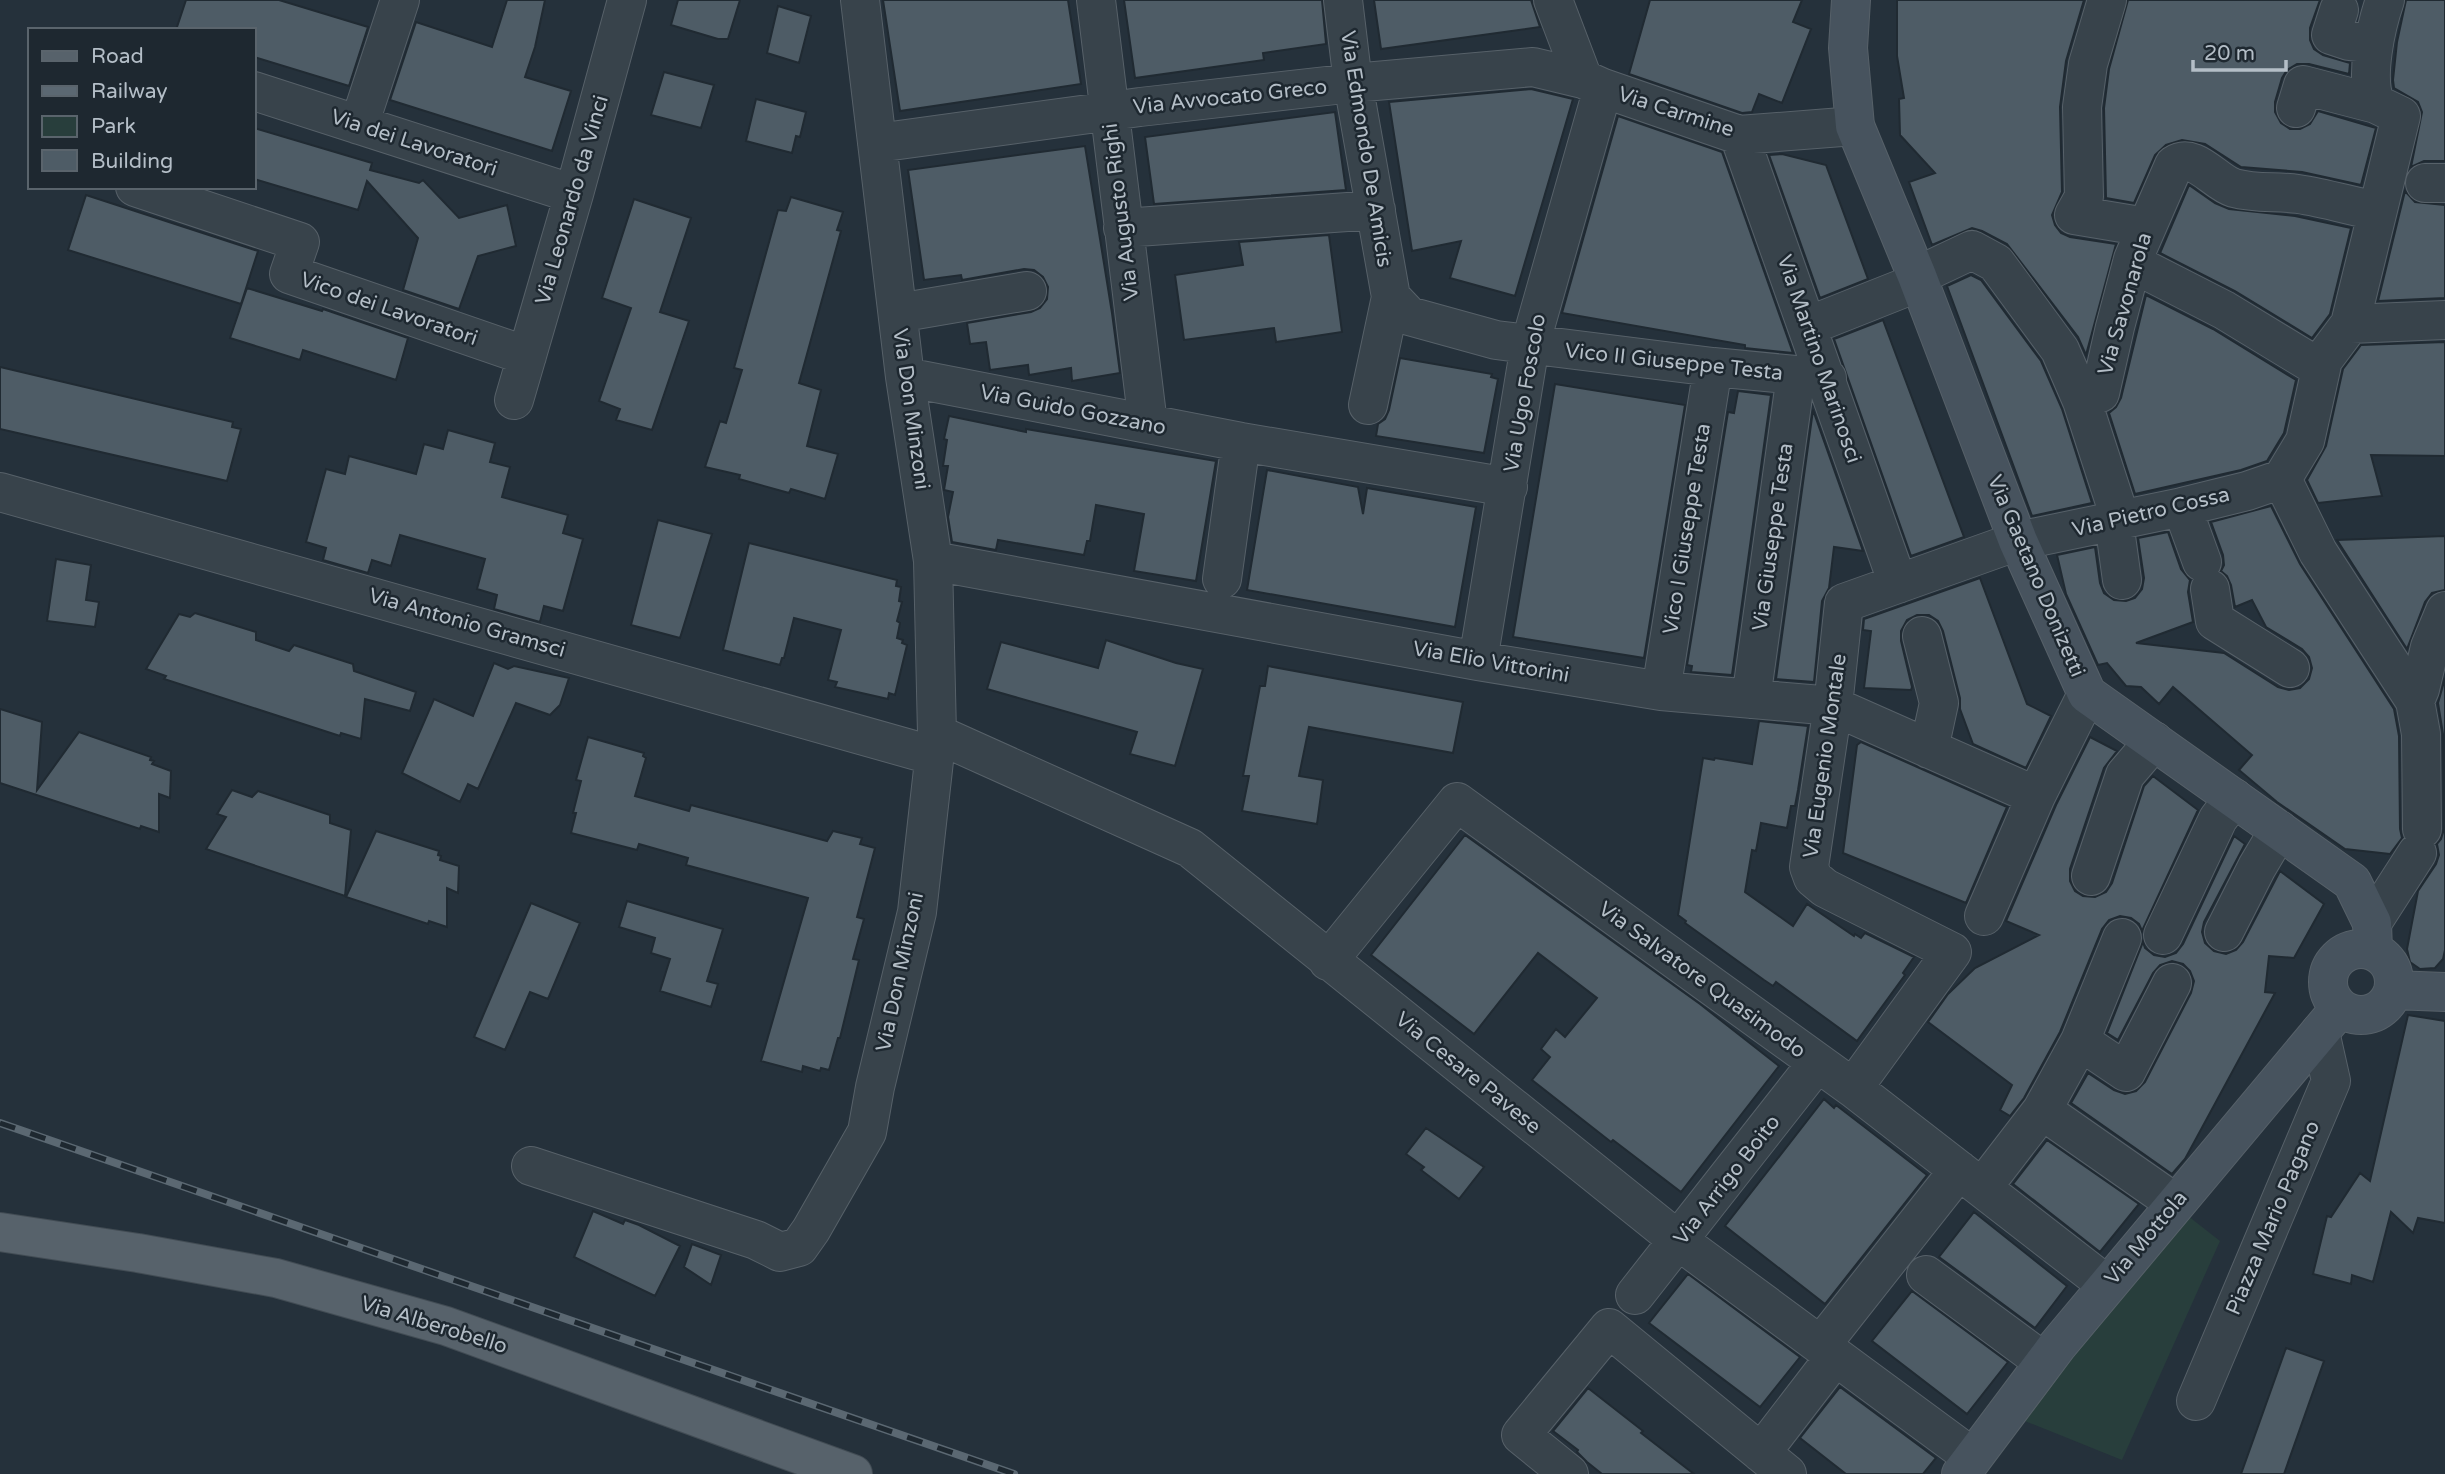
<svg xmlns="http://www.w3.org/2000/svg" width="2445" height="1474" font-family="'Varela Round',sans-serif">
	<style>
		.green { fill: #283e3c }
		.building { fill: #4e5c66; stroke: #202a32; stroke-width: 2 }
		.lines { fill: none; stroke-linecap: round; stroke-linejoin: round }
		.street-casing { stroke: #576169; stroke-width: 40 }
		.secondary-casing { stroke: #576169; stroke-width: 40 }
		.primary-casing { stroke: #424c54; stroke-width: 40 }
		.street { stroke: #38434b; stroke-width: 38 }
		.secondary { stroke: #47535e; stroke-width: 38 }
		.primary { stroke: #57626b; stroke-width: 38 }
		.rail-casing { stroke: #5b6872; stroke-width: 8 }
		.rail { stroke: #1e2830; stroke-width: 5; stroke-dasharray: 16; stroke-linecap: butt }
		.labels { text-anchor: middle; dominant-baseline: central; stroke-width: 5; stroke-linejoin: round; paint-order: stroke }
		.street-label { font-size: 21px; fill: #b4bec7; stroke: #1e2830 }
	</style>
	<rect width="100%" height="100%" fill="#25313b"/>
	<!-- green -->
	<path class="green" d="M 2183,1212 L 2220,1241 L 2122,1460 L 2020,1419 Z"/>
	<!-- building -->
	<path class="building" d="M 186,0 L 279,0 L 368,27 L 349,86 L 254,57 L 254,30 L 176,30 Z
		M 507,0 L 545,0 L 535,47 L 525,77 L 571,91 L 552,151 L 390,100 L 416,22 L 492,47 Z
		M 678,0 L 740,0 L 728,39 L 718,39 L 671,25 Z
		M 883,0 L 1068,0 L 1081,84 L 900,111 Z
		M 1124,0 L 1322,0 L 1326,44 L 1263,53 L 1264,60 L 1135,78 Z
		M 1374,0 L 1531,0 L 1540,27 L 1381,49 Z
		M 1650,0 L 1802,0 L 1793,22 L 1811,29 L 1782,103 L 1759,94 L 1752,112 L 1742,113 L 1629,74 Z
		M 1897,0 L 2084,0 L 2066,61 L 2060,107 L 2062,192 L 2052,215 L 2055,225 L 2061,233 L 2070,237 L 2116,244 L 2086,355 L 2078,337 L 2007,244 L 1982,231 L 1972,228 L 1932,245 L 1909,182 L 1935,173 L 1900,135 L 1899,99 L 1904,98 L 1897,56 Z
		M 2128,0 L 2320,0 L 2310,28 L 2310,40 L 2314,49 L 2323,55 L 2350,63 L 2349,74 L 2309,64 L 2297,64 L 2287,70 L 2282,78 L 2275,102 L 2275,112 L 2281,123 L 2290,129 L 2300,129 L 2310,124 L 2318,111 L 2376,128 L 2361,185 L 2302,172 L 2241,167 L 2205,144 L 2182,140 L 2166,145 L 2155,155 L 2134,203 L 2106,198 L 2104,108 L 2109,69 Z
		M 2406,0 L 2445,0 L 2445,161 L 2424,161 L 2411,167 L 2422,112 L 2418,102 L 2394,88 L 2393,80 L 2397,42 Z
		M 778,6 L 811,16 L 799,63 L 767,53 Z
		M 664,72 L 714,85 L 701,128 L 651,115 Z
		M 1531,89 L 1573,99 L 1515,296 L 1450,278 L 1461,241 L 1412,251 L 1389,102 Z
		M 756,99 L 806,112 L 800,137 L 796,136 L 792,153 L 746,141 Z
		M 1335,112 L 1346,190 L 1154,204 L 1145,137 Z
		M 1618,116 L 1722,152 L 1793,353 L 1745,348 L 1745,345 L 1562,313 Z
		M 254,128 L 372,163 L 370,170 L 419,183 L 423,180 L 459,218 L 507,205 L 516,246 L 478,256 L 459,309 L 403,290 L 418,238 L 367,181 L 358,210 L 254,179 Z
		M 1085,146 L 1112,313 L 1120,373 L 1072,381 L 1071,368 L 1029,375 L 1028,365 L 990,370 L 986,342 L 970,344 L 967,323 L 1031,312 L 1040,308 L 1047,299 L 1048,287 L 1043,277 L 1034,270 L 1024,269 L 962,280 L 961,275 L 924,280 L 908,170 Z
		M 1782,154 L 1826,165 L 1868,279 L 1820,298 L 1769,155 Z
		M 2189,185 L 2215,203 L 2229,209 L 2295,216 L 2351,228 L 2330,314 L 2312,338 L 2235,291 L 2160,253 Z
		M 2405,191 L 2415,202 L 2445,205 L 2445,298 L 2378,301 Z
		M 86,195 L 258,251 L 241,304 L 68,250 Z
		M 791,197 L 843,212 L 837,230 L 841,231 L 799,383 L 821,390 L 807,446 L 838,454 L 825,499 L 791,489 L 789,493 L 739,479 L 740,475 L 705,467 L 720,421 L 726,423 L 742,370 L 734,368 L 778,210 L 786,211 Z
		M 634,199 L 691,218 L 660,312 L 689,321 L 652,430 L 616,420 L 620,409 L 599,401 L 631,308 L 602,298 Z
		M 1329,235 L 1342,332 L 1276,342 L 1274,328 L 1184,340 L 1175,275 L 1243,265 L 1239,242 Z
		M 1971,275 L 1981,280 L 2041,361 L 2062,409 L 2092,503 L 2032,516 L 1947,286 Z
		M 247,288 L 322,311 L 323,309 L 408,338 L 396,380 L 303,350 L 300,360 L 230,338 Z
		M 2146,295 L 2213,329 L 2296,380 L 2284,433 L 2267,461 L 2241,470 L 2135,494 L 2109,413 L 2116,407 L 2121,398 Z
		M 1883,320 L 1964,537 L 1911,556 L 1834,339 Z
		M 2445,342 L 2445,456 L 2371,455 L 2382,496 L 2318,503 L 2307,480 L 2326,446 L 2343,369 L 2361,345 Z
		M 1400,358 L 1492,374 L 1491,377 L 1498,379 L 1484,453 L 1376,436 L 1378,424 L 1385,419 L 1389,410 Z
		M 0,367 L 233,422 L 232,427 L 241,429 L 227,481 L 0,429 Z
		M 1555,384 L 1685,405 L 1644,658 L 1513,637 Z
		M 1738,391 L 1771,395 L 1732,675 L 1691,672 L 1692,666 L 1687,665 L 1728,412 L 1734,413 Z
		M 1813,410 L 1863,551 L 1834,547 L 1829,588 L 1822,601 L 1814,682 L 1776,679 Z
		M 949,416 L 1026,432 L 1026,429 L 1216,461 L 1196,581 L 1134,571 L 1144,514 L 1096,505 L 1090,541 L 1087,541 L 1084,555 L 998,540 L 996,550 L 952,542 L 948,517 L 953,492 L 944,490 L 948,466 L 943,466 L 947,440 L 944,439 Z
		M 448,430 L 495,443 L 490,462 L 510,467 L 502,497 L 568,515 L 563,533 L 583,539 L 563,611 L 544,606 L 540,622 L 494,609 L 497,595 L 477,589 L 485,559 L 400,535 L 391,566 L 372,560 L 368,573 L 323,560 L 326,548 L 306,542 L 326,469 L 345,474 L 349,456 L 416,474 L 424,444 L 443,449 Z
		M 1267,470 L 1358,487 L 1363,514 L 1367,488 L 1476,507 L 1455,627 L 1247,590 Z
		M 2271,506 L 2300,564 L 2394,709 L 2399,736 L 2400,829 L 2402,838 L 2390,854 L 2345,849 L 2277,802 L 2239,770 L 2252,755 L 2173,687 L 2159,704 L 2141,687 L 2126,686 L 2107,663 L 2098,665 L 2066,594 L 2057,555 L 2095,547 L 2100,583 L 2104,593 L 2114,600 L 2126,601 L 2135,598 L 2142,589 L 2144,578 L 2138,538 L 2168,532 L 2181,569 L 2190,580 L 2188,592 L 2193,622 L 2136,643 L 2224,653 L 2278,687 L 2289,690 L 2300,688 L 2309,679 L 2312,668 L 2309,657 L 2302,649 L 2266,627 L 2252,600 L 2235,607 L 2231,585 L 2227,576 L 2221,571 L 2224,565 L 2223,555 L 2211,522 Z
		M 658,520 L 712,534 L 680,638 L 631,625 Z
		M 2445,536 L 2445,590 L 2432,593 L 2425,602 L 2407,649 L 2337,540 Z
		M 749,543 L 897,580 L 896,586 L 901,587 L 899,601 L 902,602 L 897,621 L 900,623 L 897,638 L 903,640 L 902,643 L 907,645 L 895,695 L 889,693 L 888,699 L 835,687 L 837,682 L 828,680 L 841,630 L 794,618 L 784,658 L 782,658 L 780,665 L 723,650 Z
		M 56,559 L 91,565 L 86,600 L 99,602 L 95,627 L 47,621 Z
		M 1980,578 L 2027,704 L 2051,716 L 2026,768 L 1973,744 L 1960,709 L 1960,698 L 1943,631 L 1938,621 L 1929,615 L 1917,615 L 1907,620 L 1901,631 L 1901,641 L 1912,687 L 1911,690 L 1864,688 L 1871,631 L 1863,630 L 1864,619 Z
		M 195,613 L 256,632 L 256,640 L 289,651 L 294,645 L 353,664 L 354,671 L 416,692 L 410,711 L 365,699 L 361,739 L 341,733 L 340,736 L 164,679 L 166,676 L 146,669 L 179,614 L 190,617 Z
		M 1106,640 L 1176,663 L 1203,669 L 1175,766 L 1130,754 L 1137,732 L 987,689 L 1001,642 L 1098,668 Z
		M 494,663 L 508,669 L 514,666 L 569,678 L 560,705 L 550,715 L 516,703 L 478,789 L 468,784 L 460,802 L 402,773 L 434,699 L 473,716 Z
		M 1268,666 L 1463,702 L 1453,753 L 1309,727 L 1299,776 L 1323,780 L 1317,824 L 1242,811 L 1249,776 L 1243,776 L 1260,686 L 1265,686 Z
		M 2445,678 L 2445,950 L 2443,959 L 2435,968 L 2420,969 L 2410,962 L 2407,949 L 2418,891 L 2436,864 L 2439,855 L 2437,844 L 2441,839 L 2444,829 L 2443,734 L 2438,703 Z
		M 0,709 L 42,722 L 37,790 L 79,732 L 151,757 L 150,760 L 154,761 L 152,764 L 171,771 L 170,798 L 159,794 L 159,832 L 141,826 L 140,829 L 0,783 Z
		M 1759,721 L 1808,726 L 1798,790 L 1795,806 L 1791,806 L 1787,828 L 1761,823 L 1756,851 L 1752,850 L 1745,892 L 1793,926 L 1807,904 L 1854,936 L 1855,934 L 1861,938 L 1865,933 L 1914,957 L 1903,973 L 1905,975 L 1857,1041 L 1776,982 L 1773,986 L 1764,980 L 1685,923 L 1686,921 L 1678,915 L 1703,758 L 1714,760 L 1715,758 L 1752,764 Z
		M 588,737 L 644,753 L 643,756 L 646,758 L 635,796 L 689,811 L 691,805 L 827,841 L 833,831 L 862,838 L 860,844 L 875,848 L 857,917 L 864,919 L 853,959 L 859,960 L 840,1038 L 838,1038 L 829,1070 L 821,1068 L 820,1071 L 803,1066 L 802,1072 L 761,1061 L 808,898 L 686,865 L 688,858 L 639,844 L 637,850 L 571,833 L 576,813 L 573,813 L 581,781 L 576,780 Z
		M 2090,737 L 2117,751 L 2104,768 L 2070,869 L 2070,881 L 2075,891 L 2083,896 L 2095,897 L 2106,892 L 2112,883 L 2144,786 L 2153,776 L 2198,810 L 2142,931 L 2139,924 L 2131,918 L 2120,916 L 2109,920 L 2102,929 L 2060,1032 L 2024,1098 L 2010,1116 L 2000,1110 L 2012,1085 L 1928,1022 L 1948,994 L 1975,968 L 2039,935 L 2006,921 L 2056,805 Z
		M 1861,742 L 2007,807 L 1966,903 L 1843,853 L 1857,745 Z
		M 232,790 L 252,797 L 258,791 L 330,815 L 330,823 L 351,830 L 345,896 L 206,849 L 226,817 L 217,814 Z
		M 376,831 L 439,851 L 438,855 L 441,856 L 440,860 L 459,866 L 458,893 L 447,888 L 447,927 L 429,921 L 428,924 L 346,897 Z
		M 1465,835 L 1700,1004 L 1779,1066 L 1681,1192 L 1613,1140 L 1611,1142 L 1532,1080 L 1550,1057 L 1541,1049 L 1556,1029 L 1565,1037 L 1597,998 L 1538,953 L 1474,1034 L 1371,955 Z
		M 2234,836 L 2245,844 L 2204,922 L 2202,932 L 2205,943 L 2214,951 L 2226,954 L 2236,950 L 2243,942 L 2280,871 L 2324,904 L 2294,958 L 2269,956 L 2265,992 L 2275,993 L 2185,1159 L 2172,1174 L 2071,1103 L 2088,1073 L 2114,1090 L 2125,1094 L 2136,1091 L 2145,1082 L 2191,993 L 2194,981 L 2190,971 L 2183,964 L 2172,961 L 2160,965 L 2153,973 L 2118,1040 L 2107,1033 L 2143,942 L 2145,948 L 2154,955 L 2165,957 L 2176,953 L 2183,944 Z
		M 627,901 L 723,929 L 707,981 L 718,984 L 711,1007 L 660,991 L 670,959 L 651,953 L 655,938 L 619,927 Z
		M 531,903 L 580,923 L 548,999 L 530,992 L 505,1050 L 474,1037 Z
		M 2408,1015 L 2445,1021 L 2445,1223 L 2418,1218 L 2413,1233 L 2391,1212 L 2373,1282 L 2352,1275 L 2351,1284 L 2313,1274 L 2327,1216 L 2331,1217 L 2360,1173 L 2370,1181 Z
		M 1824,1099 L 1834,1108 L 1836,1105 L 1927,1175 L 1825,1304 L 1725,1226 Z
		M 1426,1128 L 1484,1167 L 1459,1199 L 1421,1170 L 1424,1167 L 1406,1154 Z
		M 2047,1140 L 2139,1204 L 2100,1252 L 2013,1184 Z
		M 593,1211 L 623,1224 L 625,1220 L 639,1225 L 680,1246 L 655,1296 L 574,1257 Z
		M 1974,1212 L 2067,1286 L 2035,1328 L 1939,1257 Z
		M 692,1244 L 721,1255 L 711,1285 L 684,1267 Z
		M 1688,1274 L 1800,1357 L 1760,1407 L 1649,1323 Z
		M 1912,1291 L 2008,1362 L 1967,1414 L 1872,1341 Z
		M 2286,1348 L 2324,1361 L 2284,1474 L 2241,1474 Z
		M 1840,1387 L 1936,1458 L 1923,1474 L 1846,1474 L 1800,1438 Z
		M 1588,1388 L 1643,1431 L 1641,1433 L 1694,1474 L 1602,1474 L 1587,1462 L 1577,1452 L 1578,1450 L 1553,1431 Z"/>
	<g class="lines">
		<defs>
			<path id="street" d="M 1096,0 L 1148,424
				M 1343,0 L 1353,83 L 1391,297 L 1368,405
				M 1553,0 L 1583,79
				M 2107,0 L 2088,64 L 2082,107 L 2084,197 L 2074,215 L 2146,227
				M 2339,10 L 2331,35 L 2349,41 L 2374,44
				M 254,91 L 574,194
				M 2376,104 C 2364,79 2376,26 2385,0
				M 2296,108 L 2303,85 L 2376,104 L 2401,116 L 2350,324 L 2323,360 L 2305,441 L 2282,479 L 2318,552 L 2415,701 L 2421,734 L 2422,829
				M 359,125 L 400,0
				M 1739,135 L 1898,584
				M 877,143 L 1140,107 L 1353,83 L 1533,67 L 1583,79 L 1603,88 L 1739,135 L 1855,126
				M 2425,183 L 2445,183
				M 135,187 L 300,242 L 289,274 L 527,356
				M 1123,228 L 1376,210
				M 2132,263 L 2224,310 L 2321,369
				M 1917,276 L 1972,250 L 1996,263 L 2060,350 L 2082,401 L 2121,521
				M 1391,297 L 1409,316 L 1496,340 L 1713,367 L 1827,378
				M 898,313 L 1027,291
				M 2350,324 L 2445,320
				M 1808,326 L 1919,282
				M 905,377 L 1241,442 L 1508,487
				M 514,400 L 574,194 L 627,0
				M 2082,401 L 2100,393 L 2115,327 L 2133,259 L 2174,165 C 2195,151 2214,182 2234,188 C 2256,194 2276,191 2298,194 C 2325,198 2351,206 2377,211
				M 0,492 L 935,756
				M 2182,507 L 2202,562
				M 2114,522 L 2122,580
				M 933,561 L 1478,661 L 1661,691 L 1833,706 L 2036,796
				M 1222,579 L 1241,442
				M 2210,589 L 2215,621 L 2290,668
				M 1922,636 L 1939,703 L 1929,749
				M 1478,661 L 1530,345 L 1603,88
				M 1661,691 L 1713,367
				M 1751,699 L 1796,375
				M 2415,701 L 2420,689 L 2430,647 L 2445,611
				M 937,734 L 1190,848 L 1679,1241 L 1972,1457
				M 2091,876 L 2125,775 L 2154,741
				M 1984,916 L 2036,796 L 2087,694
				M 2372,923 L 2417,853
				M 2224,932 L 2257,867 L 2279,830
				M 2163,935 L 2218,819 L 2234,798
				M 1328,961 L 1457,802 L 1853,1088 L 2107,1285
				M 2080,1041 L 2126,1072 L 2172,983
				M 1853,1088 L 1952,952 L 1825,888 L 1813,878 L 1809,867 L 1833,706 L 1844,603 L 2018,541 L 2182,507 L 2247,491 L 2282,479
				M 2042,1110 L 2175,1203
				M 531,1166 L 756,1240 L 780,1252 L 799,1247 L 811,1230 L 867,1132 L 875,1087 L 917,912 L 937,734 L 933,561 L 905,377 L 860,0
				M 1982,1188 L 2042,1110 L 2080,1041 L 2122,938
				M 1926,1275 L 2044,1362
				M 1635,1295 L 1817,1063
				M 1821,1345 L 1959,1170
				M 2196,1401 L 2331,1081 L 2320,1032
				M 1761,1453 L 1824,1371
				M 1569,1474 L 1521,1435 L 1609,1328 L 1787,1474"/>
			<path id="secondary" d="M 1851,0 L 1848,48 L 1855,126 L 1917,276 L 2018,541 L 2087,694 L 2352,882 L 2372,923 L 2373,951
				M2328 982a33 33 0 1 1 66 0a33 33 0 1 1-66 0Z
				M 2393,990 L 2445,992
				M 1961,1474 L 2057,1346 L 2340,1008"/>
			<path id="primary" d="M 0,1232 L 138,1253 L 276,1278 L 446,1326 L 853,1474"/>
		</defs>
		<!-- street casing -->
		<use href="#street" class="street-casing"/>
		<!-- secondary casing -->
		<use href="#secondary" class="secondary-casing"/>
		<!-- primary casing -->
		<use href="#primary" class="primary-casing"/>
		<!-- street -->
		<use href="#street" class="street"/>
		<!-- secondary -->
		<use href="#secondary" class="secondary"/>
		<!-- primary -->
		<use href="#primary" class="primary"/>
		<defs>
			<path id="rail" d="M 0,1123 L 1014,1474"/>
		</defs>
		<!-- rail casing -->
		<use href="#rail" class="rail-casing"/>
		<!-- rail -->
		<use href="#rail" class="rail"/>
	</g>
	<g class="labels">
		<!-- street labels -->
		<g class="street-label">
			<text transform="translate(1230 97) rotate(-6)">Via Avvocato Greco</text>
			<text transform="translate(1676 112) rotate(18)">Via Carmine</text>
			<text transform="translate(414 143) rotate(18)">Via dei Lavoratori</text>
			<text transform="translate(1366 149) rotate(81)">Via Edmondo De Amicis</text>
			<text transform="translate(572 200) rotate(-74)">Via Leonardo da Vinci</text>
			<text transform="translate(1121 212) rotate(-97)">Via Augusto Righi</text>
			<text transform="translate(2125 304) rotate(-74)">Via Savonarola</text>
			<text transform="translate(389 309) rotate(19)">Vico dei Lavoratori</text>
			<text transform="translate(1819 359) rotate(71)">Via Martino Marinosci</text>
			<text transform="translate(1674 362) rotate(6)">Vico II Giuseppe Testa</text>
			<text transform="translate(1525 393) rotate(-80)">Via Ugo Foscolo</text>
			<text transform="translate(911 409) rotate(82)">Via Don Minzoni</text>
			<text transform="translate(1073 410) rotate(11)">Via Guido Gozzano</text>
			<text transform="translate(2151 512) rotate(-13)">Via Pietro Cossa</text>
			<text transform="translate(1687 529) rotate(-81)">Vico I Giuseppe Testa</text>
			<text transform="translate(1773 537) rotate(-82)">Via Giuseppe Testa</text>
			<text transform="translate(2036 576) rotate(67)">Via Gaetano Donizetti</text>
			<text transform="translate(467 623) rotate(16)">Via Antonio Gramsci</text>
			<text transform="translate(1491 662) rotate(10)">Via Elio Vittorini</text>
			<text transform="translate(1825 756) rotate(-82)">Via Eugenio Montale</text>
			<text transform="translate(900 972) rotate(-78)">Via Don Minzoni</text>
			<text transform="translate(1702 980) rotate(36)">Via Salvatore Quasimodo</text>
			<text transform="translate(1468 1073) rotate(39)">Via Cesare Pavese</text>
			<text transform="translate(1727 1180) rotate(-52)">Via Arrigo Boito</text>
			<text transform="translate(2273 1218) rotate(-67)">Piazza Mario Pagano</text>
			<text transform="translate(2146 1238) rotate(-50)">Via Mottola</text>
			<text transform="translate(434 1325) rotate(17)">Via Alberobello</text>
		</g>
	</g>
	<!-- legend -->
	<rect x="28" y="28" width="228" height="161" fill="#1e2830" stroke="#5a646c" stroke-width="2"/>
	<rect x="42" y="51" width="35" height="10" fill="#57626b" stroke="#5a646c" stroke-width="2"/>
	<text x="91" y="63" font-size="21" fill="#b4bec7">Road</text>
	<rect x="42" y="86" width="35" height="10" fill="#5b6872" stroke="#5a646c" stroke-width="2"/>
	<text x="91" y="98" font-size="21" fill="#b4bec7">Railway</text>
	<rect x="42" y="116" width="35" height="21" fill="#283e3c" stroke="#5a646c" stroke-width="2"/>
	<text x="91" y="133" font-size="21" fill="#b4bec7">Park</text>
	<rect x="42" y="150" width="35" height="21" fill="#4e5c66" stroke="#5a646c" stroke-width="2"/>
	<text x="91" y="168" font-size="21" fill="#b4bec7">Building</text>
	<!-- scale -->
	<path d="M2193 60v10h93v-10" fill="none" stroke="#b4bec7" stroke-width="3.5"/>
	<text x="2204" y="60" font-size="21" fill="#b4bec7" stroke="#1e2830" stroke-width="5" paint-order="stroke">20 m</text>
</svg>
